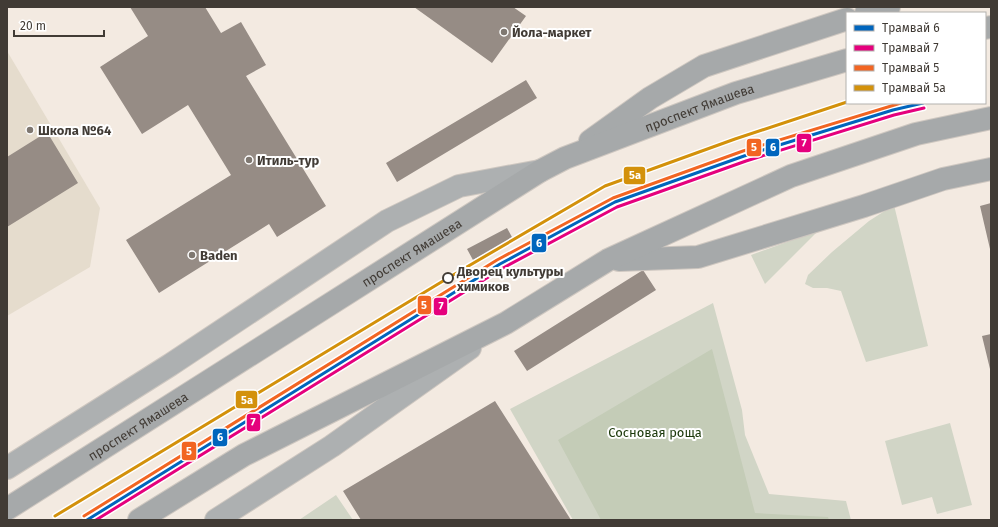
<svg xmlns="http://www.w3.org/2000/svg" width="998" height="527" font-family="'Fira Sans',sans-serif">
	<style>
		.education { fill: #e5dccd }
		.green { fill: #d1d5c6 }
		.forest { fill: #c4ccb7 }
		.building { fill: #968c85 }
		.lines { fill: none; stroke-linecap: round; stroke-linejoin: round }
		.secondary-casing { stroke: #cec7c0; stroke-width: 24 }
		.primary-casing { stroke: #cec7c0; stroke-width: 24 }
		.secondary { stroke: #adb0b1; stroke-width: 22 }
		.primary { stroke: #a6a9aa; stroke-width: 22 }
		.tram-1-casing { stroke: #fff; stroke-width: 6 }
		.tram-2-casing { stroke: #fff; stroke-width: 6 }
		.tram-3-casing { stroke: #fff; stroke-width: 6 }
		.tram-4-casing { stroke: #fff; stroke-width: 6 }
		.tram-1 { stroke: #0065bd; stroke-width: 3 }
		.tram-2 { stroke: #e5007d; stroke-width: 3 }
		.tram-3 { stroke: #f26522; stroke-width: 3 }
		.tram-4 { stroke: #d3910b; stroke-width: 3 }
		.poi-dot { fill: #7f7871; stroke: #fff; stroke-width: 1.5 }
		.stop-dot { fill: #fff; stroke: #413b35; stroke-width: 2 }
		.labels { text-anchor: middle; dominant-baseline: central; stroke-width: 4; stroke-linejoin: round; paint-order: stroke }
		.poi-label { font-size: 13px; font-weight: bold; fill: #413b35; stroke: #fff; text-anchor: start }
		.street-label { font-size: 13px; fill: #413b35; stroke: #fff }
		.stop-label { font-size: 13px; font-weight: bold; fill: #413b35; stroke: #fff; text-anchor: start }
		.park-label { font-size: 13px; fill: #1b380a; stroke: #fff }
		.line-badge { stroke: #fff; stroke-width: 1.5 }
		.badge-label { font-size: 11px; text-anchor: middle; font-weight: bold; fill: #fff }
	</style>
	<rect width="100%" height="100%" fill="#f3eae1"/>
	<!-- education -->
	<path class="education" d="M 7,51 L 100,208 L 90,267 L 7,316 Z"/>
	<!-- green -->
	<path class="green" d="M 894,205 L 928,346 L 866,362 L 841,291 L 827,288 L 813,288 L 805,284 L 808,275 L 832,252 L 869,221 Z
		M 818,231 L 765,284 L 751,255 Z
		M 713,303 L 742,410 L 745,435 L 769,494 L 846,501 L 851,520 L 573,520 L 510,409 Z
		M 950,423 L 972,505 L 937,514 L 932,497 L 902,505 L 885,441 Z
		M 336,495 L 353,520 L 299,520 Z"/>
	<!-- forest -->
	<path class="forest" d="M 712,349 L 755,513 L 828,517 L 829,520 L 601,520 L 558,440 Z"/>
	<!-- building -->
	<path class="building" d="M 130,7 L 205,7 L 221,33 L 241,22 L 266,65 L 246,76 L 326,206 L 277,237 L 269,224 L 159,293 L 126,240 L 231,175 L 188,105 L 142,134 L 100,67 L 148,36 Z
		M 414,7 L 513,7 L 526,16 L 492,63 Z
		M 526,80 L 537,98 L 397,182 L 386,163 Z
		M 47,132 L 78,183 L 7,227 L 7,157 Z
		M 991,203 L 991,248 L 990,249 L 980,206 Z
		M 507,228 L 513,239 L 473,260 L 467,249 Z
		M 643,270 L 656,290 L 527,371 L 514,351 Z
		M 991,334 L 991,369 L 990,369 L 982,336 Z
		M 495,401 L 571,520 L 361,520 L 343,491 Z"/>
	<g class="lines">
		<defs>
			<path id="secondary" d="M 7,468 L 170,365 L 387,221 L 459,186 L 540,171
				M 216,520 L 332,446 L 470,348"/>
			<g id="primary">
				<path d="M 866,13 L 889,7"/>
				<path d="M 985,28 L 991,27"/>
				<path d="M 590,141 L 650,98 L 704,66 L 847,19"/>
				<path d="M 619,260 L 698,257 L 864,206 L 943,179 L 991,169"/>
				<path id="s1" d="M 7,509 L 540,171 L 565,158 L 736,93 L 847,60"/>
				<path d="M 139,520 L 244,455 L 506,323 L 608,260 L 791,176 L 916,134 L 991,118"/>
			</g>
		</defs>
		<!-- secondary casing -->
		<use href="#secondary" class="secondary-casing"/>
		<!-- primary casing -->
		<use href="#primary" class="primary-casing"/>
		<!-- secondary -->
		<use href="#secondary" class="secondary"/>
		<!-- primary -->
		<use href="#primary" class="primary"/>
		<defs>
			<path id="tram-1" d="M 87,520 L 500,264 L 615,202 L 744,156 L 893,110 L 923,103"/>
			<path id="tram-2" d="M 96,520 L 503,268 L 617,207 L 746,161 L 894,115 L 924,108"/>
			<path id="tram-3" d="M 84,516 L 497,260 L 613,198 L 743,151 L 901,103"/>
			<path id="tram-4" d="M 55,516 L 448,278 L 605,186 L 735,139 L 847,102"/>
		</defs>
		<!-- tram-1 casing -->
		<use href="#tram-1" class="tram-1-casing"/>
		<!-- tram-2 casing -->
		<use href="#tram-2" class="tram-2-casing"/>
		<!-- tram-3 casing -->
		<use href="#tram-3" class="tram-3-casing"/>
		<!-- tram-4 casing -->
		<use href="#tram-4" class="tram-4-casing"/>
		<!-- tram-1 -->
		<use href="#tram-1" class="tram-1"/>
		<!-- tram-2 -->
		<use href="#tram-2" class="tram-2"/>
		<!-- tram-3 -->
		<use href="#tram-3" class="tram-3"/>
		<!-- tram-4 -->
		<use href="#tram-4" class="tram-4"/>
	</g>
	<!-- markers -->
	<g class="poi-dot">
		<circle cx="504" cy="32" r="4"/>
		<circle cx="30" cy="130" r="4"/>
		<circle cx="249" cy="160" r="4"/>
		<circle cx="192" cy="255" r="4"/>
	</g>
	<circle class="stop-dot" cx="448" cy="278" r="5"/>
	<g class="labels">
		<!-- poi labels -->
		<g class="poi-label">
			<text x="512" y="32">Йола-маркет</text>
			<text x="38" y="130">Школа №64</text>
			<text x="257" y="160">Итиль-тур</text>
			<text x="200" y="255">Baden</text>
		</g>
		<!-- street labels -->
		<g class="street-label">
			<text stroke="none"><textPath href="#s1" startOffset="803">проспект Ямашева</textPath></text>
			<text stroke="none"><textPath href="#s1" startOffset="479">проспект Ямашева</textPath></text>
			<text stroke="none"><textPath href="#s1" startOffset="155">проспект Ямашева</textPath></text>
		</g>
		<!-- stop labels -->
		<g class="stop-label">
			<text x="457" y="271">Дворец культуры<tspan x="457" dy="15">химиков</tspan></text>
		</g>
		<!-- park labels -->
		<g class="park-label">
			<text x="655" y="432">Сосновая роща</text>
		</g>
	</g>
	<g class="line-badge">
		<rect x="796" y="133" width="16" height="20" rx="4" fill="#e5007d"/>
		<rect x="765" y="138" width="15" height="19" rx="4" fill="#0065bd"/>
		<rect x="746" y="138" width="16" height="19" rx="4" fill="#f26522"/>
		<rect x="623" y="166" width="23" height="19" rx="4" fill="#d3910b"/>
		<rect x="531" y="233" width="16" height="20" rx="4" fill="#0065bd"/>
		<rect x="417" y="295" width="15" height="20" rx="4" fill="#f26522"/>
		<rect x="433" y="297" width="15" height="19" rx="4" fill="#e5007d"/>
		<rect x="235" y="390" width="23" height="19" rx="4" fill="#d3910b"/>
		<rect x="246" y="413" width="15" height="19" rx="4" fill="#e5007d"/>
		<rect x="212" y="428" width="16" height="19" rx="4" fill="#0065bd"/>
		<rect x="181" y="441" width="16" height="20" rx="4" fill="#f26522"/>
	</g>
	<g class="badge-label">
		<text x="804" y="147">7</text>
		<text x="773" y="151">6</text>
		<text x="754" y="151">5</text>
		<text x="635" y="179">5а</text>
		<text x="539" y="247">6</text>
		<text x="424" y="309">5</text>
		<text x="441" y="310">7</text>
		<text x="247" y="404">5а</text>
		<text x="253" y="426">7</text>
		<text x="220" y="441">6</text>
		<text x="189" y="455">5</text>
	</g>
	<!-- border -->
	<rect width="998" height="527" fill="none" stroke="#413b35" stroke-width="16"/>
	<!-- legend -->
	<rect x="846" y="12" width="140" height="92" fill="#ffffff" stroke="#b3b1ae"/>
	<rect x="854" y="25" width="20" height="6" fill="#0065bd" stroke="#b3b1ae"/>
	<text x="882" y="32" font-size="12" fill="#413b35">Трамвай 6</text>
	<rect x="854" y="45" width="20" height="6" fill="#e5007d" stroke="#b3b1ae"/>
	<text x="882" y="52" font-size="12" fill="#413b35">Трамвай 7</text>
	<rect x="854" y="65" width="20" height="6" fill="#f26522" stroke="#b3b1ae"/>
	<text x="882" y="72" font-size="12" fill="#413b35">Трамвай 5</text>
	<rect x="854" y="85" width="20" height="6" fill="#d3910b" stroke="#b3b1ae"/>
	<text x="882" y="92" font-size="12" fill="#413b35">Трамвай 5а</text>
	<!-- scale -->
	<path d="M14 30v6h90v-6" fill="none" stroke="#413b35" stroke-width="2"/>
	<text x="20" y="30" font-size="12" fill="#413b35" stroke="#ffffff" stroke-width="3" paint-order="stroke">20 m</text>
</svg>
